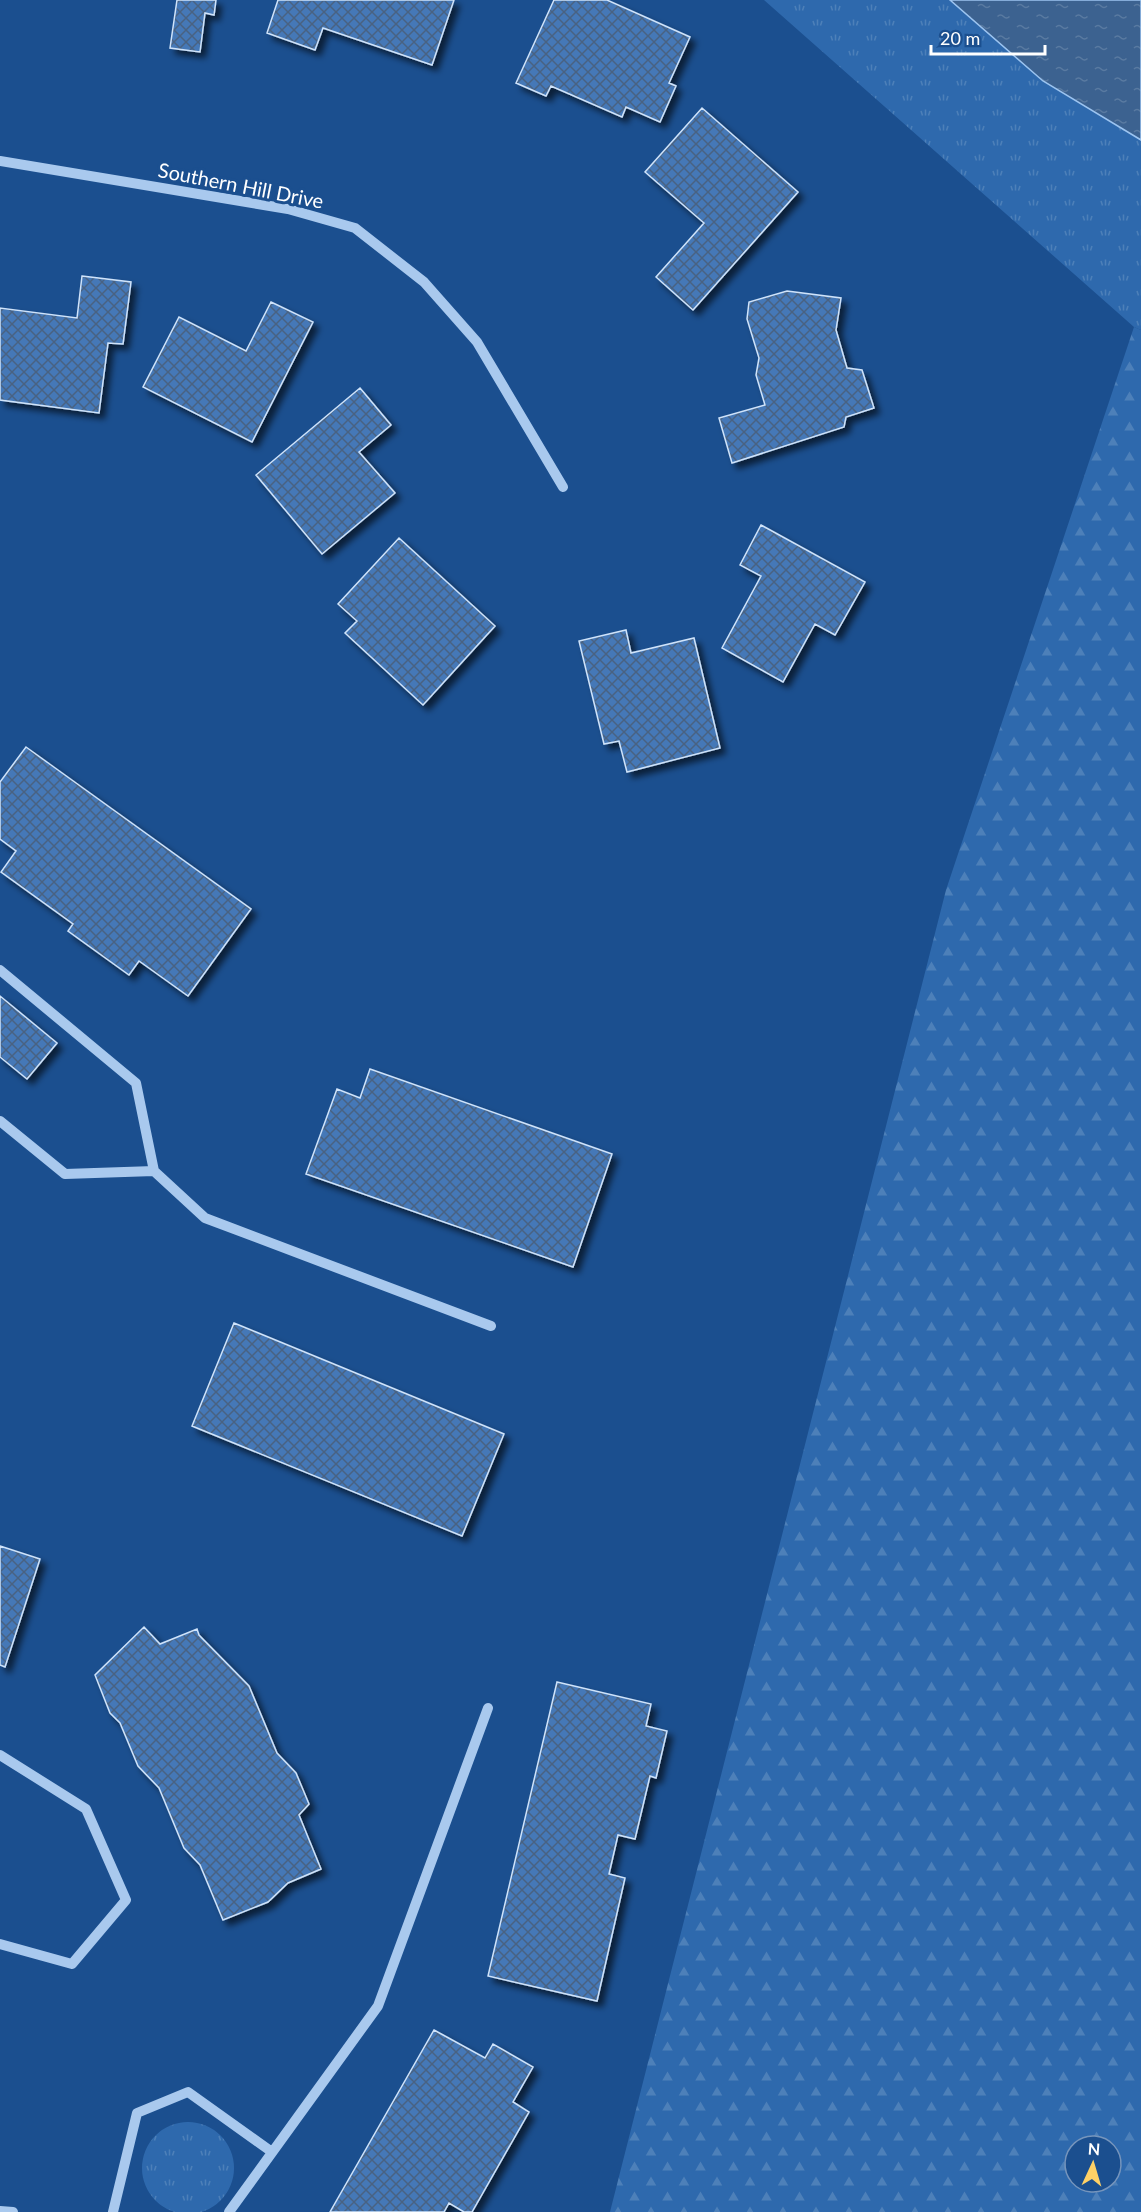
<svg xmlns="http://www.w3.org/2000/svg" width="1141" height="2212" font-family="Lato,sans-serif">
	<style>
		.grass { fill: url(#grass-tufts) }
		.forest { fill: url(#forest-firs); fill-rule: evenodd }
		.water { fill: url(#water-ripples); stroke: #9cc4f0; stroke-width: 1.5 }
		.building { fill: url(#building-cross-hatch); stroke: #cfe3fa; stroke-width: 1.5; filter: url(#shadow) }
		.lines { fill: none; stroke-linecap: round; stroke-linejoin: round }
		.minor { stroke: #a9c9ee; stroke-width: 10 }
		.labels { text-anchor: middle; dominant-baseline: central; stroke-width: 6; stroke-linejoin: round; paint-order: stroke }
		.street-label { font-size: 20px; fill: #fff; stroke: #1b4f8f }
	</style>
	<defs>
		<pattern id="grass-tufts" width="24" height="20" patternUnits="userSpaceOnUse" patternTransform="scale(1.5)"><rect width="24" height="20" fill="#2e69ad"/><path d="M3 7l-1-3M5 7V3M7 7l1-3M15 17l-1-3M17 17v-4M19 17l1-3" fill="none" stroke="#4d80b9"/></pattern>
		<pattern id="forest-firs" width="22" height="20" patternUnits="userSpaceOnUse" patternTransform="scale(1.5)"><rect width="22" height="20" fill="#2e69ad"/><path d="M5 1l3.5 6h-7zM16 11l3.5 6h-7z" fill="#4d80b9"/></pattern>
		<pattern id="water-ripples" width="26" height="14" patternUnits="userSpaceOnUse" patternTransform="scale(1.5)"><rect width="26" height="14" fill="#3c6290"/><path d="M2 4q2-2 4 0t4 0M15 11q2-2 4 0t4 0" fill="none" stroke="#597aa1"/></pattern>
		<pattern id="building-cross-hatch" width="8" height="8" patternUnits="userSpaceOnUse" patternTransform="scale(1.5)"><rect width="8" height="8" fill="#4478b7"/><path d="M0 0l8 8M0 8l8-8" fill="none" stroke="#486282"/></pattern>
		<filter id="shadow"><feDropShadow dx="5.5" dy="5.5" stdDeviation="3" flood-color="#0009"/></filter>
	</defs>
	<rect width="100%" height="100%" fill="#1b4f8f"/>
	<!-- grass -->
	<path class="grass" d="M 764,0 L 1141,0 L 1141,330 L 1134,327 Z
		M142 2168a46 46 0 1 1 92 0a46 46 0 1 1-92 0Z"/>
	<!-- forest -->
	<path class="forest" d="M 1134,327 L 1141,330 L 1141,2212 L 610,2212 L 946,890 ZM 1075,2146 L 1111,2146 L 1111,2182 L 1075,2182 Z"/>
	<!-- water -->
	<path class="water" d="M 950,0 L 1141,0 L 1141,140 L 1043,81 Z"/>
	<!-- building -->
	<path class="building" d="M 177,0 L 216,0 L 214,15 L 205,13 L 200,52 L 170,48 Z
		M 278,0 L 454,0 L 432,65 L 323,28 L 315,50 L 267,33 Z
		M 554,0 L 607,0 L 690,37 L 669,83 L 676,86 L 660,122 L 626,107 L 622,117 L 551,86 L 546,96 L 516,83 Z
		M 702,108 L 798,192 L 693,310 L 656,277 L 704,223 L 645,172 Z
		M 82,276 L 131,282 L 123,344 L 108,343 L 99,413 L 0,400 L 0,308 L 77,318 Z
		M 787,291 L 841,298 L 836,330 L 847,368 L 862,370 L 874,408 L 846,417 L 844,427 L 732,463 L 719,418 L 765,405 L 756,375 L 759,358 L 747,319 L 749,302 Z
		M 271,302 L 313,322 L 252,442 L 143,387 L 179,317 L 246,351 Z
		M 360,388 L 391,425 L 359,452 L 395,493 L 322,554 L 256,475 Z
		M 761,525 L 865,582 L 835,635 L 815,624 L 783,682 L 722,648 L 761,576 L 740,565 Z
		M 399,538 L 495,626 L 423,705 L 345,633 L 357,621 L 338,604 Z
		M 626,630 L 631,653 L 694,638 L 720,748 L 627,772 L 619,741 L 604,744 L 579,641 Z
		M 26,747 L 251,909 L 188,996 L 139,961 L 129,975 L 68,931 L 73,924 L 1,872 L 16,851 L 0,839 L 0,782 Z
		M 0,996 L 57,1043 L 27,1079 L 0,1057 Z
		M 370,1069 L 612,1154 L 573,1267 L 306,1174 L 337,1089 L 360,1098 Z
		M 234,1323 L 504,1434 L 462,1536 L 192,1426 Z
		M 0,1546 L 40,1559 L 5,1667 L 0,1665 Z
		M 144,1627 L 160,1644 L 197,1629 L 199,1635 L 249,1686 L 277,1753 L 296,1773 L 309,1804 L 299,1815 L 321,1869 L 288,1883 L 268,1902 L 223,1920 L 200,1865 L 184,1848 L 159,1788 L 138,1766 L 120,1723 L 110,1713 L 95,1675 Z
		M 557,1682 L 651,1704 L 646,1726 L 667,1731 L 656,1778 L 650,1776 L 635,1839 L 618,1835 L 609,1874 L 625,1878 L 597,2001 L 488,1976 Z
		M 434,2030 L 485,2058 L 493,2044 L 533,2067 L 513,2102 L 529,2112 L 472,2212 L 464,2212 L 449,2203 L 444,2212 L 330,2212 Z"/>
	<g class="lines">
		<!-- minor -->
		<path class="minor" d="M 0,161 L 288,209 L 355,228 L 424,282 L 477,342 L 563,487
			M 0,970 L 136,1083 L 154,1171 L 205,1218 L 491,1326
			M 0,1121 L 65,1174 L 154,1171
			M 0,1755 L 86,1809 L 126,1900 L 72,1964 L 0,1944
			M 0,2211 L 13,2212
			M 113,2212 L 137,2113 L 188,2092 L 272,2152
			M 229,2212 L 378,2006 L 488,1708"/>
	</g>
	<g class="labels">
		<!-- street labels -->
		<g class="street-label">
			<text transform="translate(241 185) rotate(11)">Southern Hill Drive</text>
		</g>
	</g>
	<!-- north arrow -->
	<g transform="translate(1093 2164) rotate(4)"><circle r="28" fill="#1b4f8f" stroke="#7695bc" stroke-width="1.5"/>
	<path d="M0-4.5L10 22L0 15L-10 22Z" fill="#ffd166"/>
	<text y="-9" font-size="16" font-weight="bold" text-anchor="middle" fill="#ffffff">N</text>
	</g>
	<!-- scale -->
	<path d="M931 45v9h114v-9" fill="none" stroke="#ffffff" stroke-width="3"/>
	<text x="940" y="45" font-size="18" fill="#ffffff" stroke="#1b4f8f" stroke-width="4.5" paint-order="stroke">20 m</text>
</svg>
